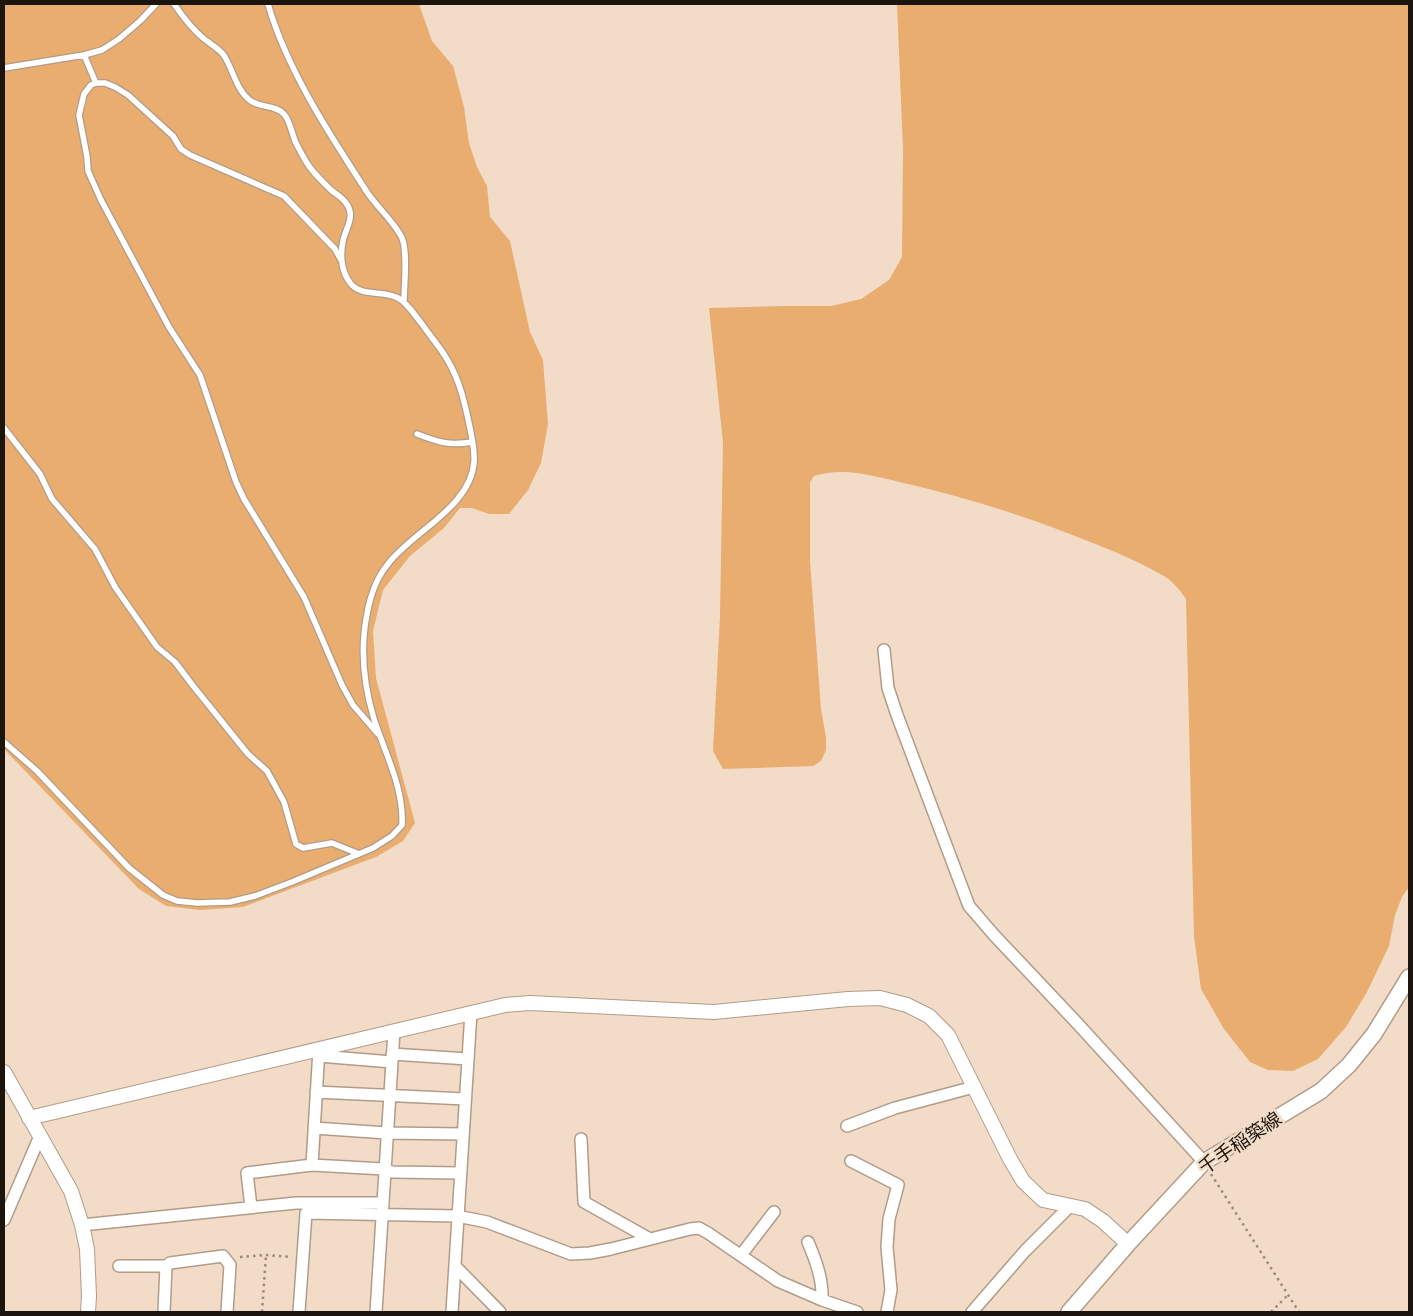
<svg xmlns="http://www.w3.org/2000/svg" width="1413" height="1316" font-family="Jost,'Noto Sans JP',sans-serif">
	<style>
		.green { fill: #e9ad6f }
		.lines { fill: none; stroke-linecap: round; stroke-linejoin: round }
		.service-casing { stroke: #b19c89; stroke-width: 8 }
		.minor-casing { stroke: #b19c89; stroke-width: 14 }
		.tertiary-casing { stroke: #b19c89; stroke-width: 16 }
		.secondary-casing { stroke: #b19c89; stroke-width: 18 }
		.path { stroke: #9b8b7c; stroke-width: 2.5; stroke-dasharray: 2.5 4; stroke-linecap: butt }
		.service { stroke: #fff; stroke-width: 5.5 }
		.minor { stroke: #fff; stroke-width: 11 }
		.tertiary { stroke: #fff; stroke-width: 14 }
		.secondary { stroke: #fff; stroke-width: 15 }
		.labels { text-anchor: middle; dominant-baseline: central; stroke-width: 5; stroke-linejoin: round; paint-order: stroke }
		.street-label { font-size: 19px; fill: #1c150d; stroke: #f2dcc8 }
	</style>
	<rect width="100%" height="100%" fill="#f2dcc8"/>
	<!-- green -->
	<path class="green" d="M 4,4 L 419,4 L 432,41 L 453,66 L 464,107 L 469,143 L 477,167 L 487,186 L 490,217 L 510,241 L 530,332 L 543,360 L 548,424 L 541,463 L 528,490 L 509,514 L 489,514 L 472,508 L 460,508 L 444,528 L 410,556 L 383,590 L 373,631 L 376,678 L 415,823 L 403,841 L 376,857 L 243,907 L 200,910 L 166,906 L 139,889 L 4,749 Z
		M 897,4 L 1409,4 L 1409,887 L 1402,897 L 1395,915 L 1389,946 L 1367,992 L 1346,1027 L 1318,1059 L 1293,1071 L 1268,1070 L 1250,1062 L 1224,1029 L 1201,989 L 1194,936 L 1186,599 C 1179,589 1172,580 1162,575 C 1138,561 1111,550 1085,540 C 1028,517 968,498 908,484 C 877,477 845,466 814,476 L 810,482 L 810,561 L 821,709 L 826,737 L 826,750 L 821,761 L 813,766 L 723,769 L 713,751 L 720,616 L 723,443 L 709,308 L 783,306 L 831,306 L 861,299 L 889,280 L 902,257 L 903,150 Z"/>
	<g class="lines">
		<defs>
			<path id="service" d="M 268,4 C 287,70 330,135 367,192 C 376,206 395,223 402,238 C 408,252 404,287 404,302
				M 84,55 L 96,83 L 91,85 L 84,94 L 79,115 L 87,157 L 88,171 L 101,200 L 169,327 L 200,375 L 236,482 L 244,499 L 304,597 L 342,685 L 353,705 L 378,734
				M 4,68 L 84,55 L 102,50 L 119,39 L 140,21 L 156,4
				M 96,83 L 105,83 L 115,87 L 128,95 L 173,136 L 181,149 L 190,155 L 284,196 L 335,249 L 341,260
				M 4,428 L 40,474 L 52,499 L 95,549 L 115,587 L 157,647 L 175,662 L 194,687 L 248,754 L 267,771 L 284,802 L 296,844 L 303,848 L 332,843 L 359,854
				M 417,434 C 438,442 449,446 472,442
				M 4,742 L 37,771 L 129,868 L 163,895 L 177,901 L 197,903 L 230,902 L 255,896 L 292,882 L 373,848 L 392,836 L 402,825 C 404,788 385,753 374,719 C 364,686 360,649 367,614 C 370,597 377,577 388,564 C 412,532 471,507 474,462 C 475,451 472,439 470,428 C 465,404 460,381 448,361 C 441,348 430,336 422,324 C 415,316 408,303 398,298 C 384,290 362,297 351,284 C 341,272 340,255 343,241 C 346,227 356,216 346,203 C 342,197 336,194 331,190 C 323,182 313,173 307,163 C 303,157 299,149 295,141 C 292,133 290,121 284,114 C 276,105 261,108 251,101 C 236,91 233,68 223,54 C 218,48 209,43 203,38 C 191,28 183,17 174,4"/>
			<path id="minor" d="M 884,650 L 888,688 L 897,715 L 969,906 L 994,935 L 1077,1023 L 1204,1162
				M 392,1054 L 468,1059
				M 319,1056 L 392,1062
				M 316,1092 L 465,1099
				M 847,1126 L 895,1108 L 974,1087
				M 314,1128 L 387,1133 L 463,1134
				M 581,1139 L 584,1202 L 650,1239
				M 851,1161 L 898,1185 L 889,1219 L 887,1247 L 891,1290 L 887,1312
				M 312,1165 L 384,1169 L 392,1172 L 460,1173
				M 251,1207 L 247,1173 L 312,1165 L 319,1049
				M 4,1220 L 40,1136
				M 82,1225 L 296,1203 L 382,1203
				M 808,1242 C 816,1261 823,1280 822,1300
				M 741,1255 L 774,1212
				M 119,1266 L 166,1266
				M 455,1266 L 500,1312
				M 164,1312 L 166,1266 L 170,1263 L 223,1256 L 230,1265 L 227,1312
				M 299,1312 L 306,1213 L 457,1216 L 487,1222 L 571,1254 L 590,1253 L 611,1249 L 690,1229 L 699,1228 L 708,1233 L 778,1281 L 822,1300 L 857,1312
				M 376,1312 L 394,1031
				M 452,1312 L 471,1012
				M 972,1312 L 1025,1251 L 1070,1206"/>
			<path id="tertiary" d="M 4,1072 L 71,1191 L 82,1225 L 87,1249 L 89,1296 L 88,1312
				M 29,1118 L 505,1005 L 530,1003 L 714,1012 L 848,999 L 880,998 L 907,1005 L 929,1016 L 948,1035 L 1010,1159 L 1023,1181 L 1043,1200 L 1085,1209 L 1103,1221 L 1128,1244"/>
			<path id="secondary" d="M 1069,1312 L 1128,1244 L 1204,1162 L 1321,1091 L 1349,1065 L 1374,1034 L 1409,977"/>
		</defs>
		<!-- service casing -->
		<use href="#service" class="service-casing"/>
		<!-- minor casing -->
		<use href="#minor" class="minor-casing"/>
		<!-- tertiary casing -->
		<use href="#tertiary" class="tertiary-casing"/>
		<!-- secondary casing -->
		<use href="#secondary" class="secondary-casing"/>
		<!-- path -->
		<path class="path" d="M 1211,1174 L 1299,1312
			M 240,1257 L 266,1255 L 292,1257
			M 262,1312 L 266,1255
			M 1271,1312 L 1288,1295"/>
		<!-- service -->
		<use href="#service" class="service"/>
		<!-- minor -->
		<use href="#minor" class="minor"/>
		<!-- tertiary -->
		<use href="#tertiary" class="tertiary"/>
		<!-- secondary -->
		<use href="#secondary" class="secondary"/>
	</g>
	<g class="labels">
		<!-- street labels -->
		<g class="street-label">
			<text transform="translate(1240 1143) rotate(-34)">千手稲築線</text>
		</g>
	</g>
	<!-- border -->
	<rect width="1413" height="1316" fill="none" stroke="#1c150d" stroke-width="10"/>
</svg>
